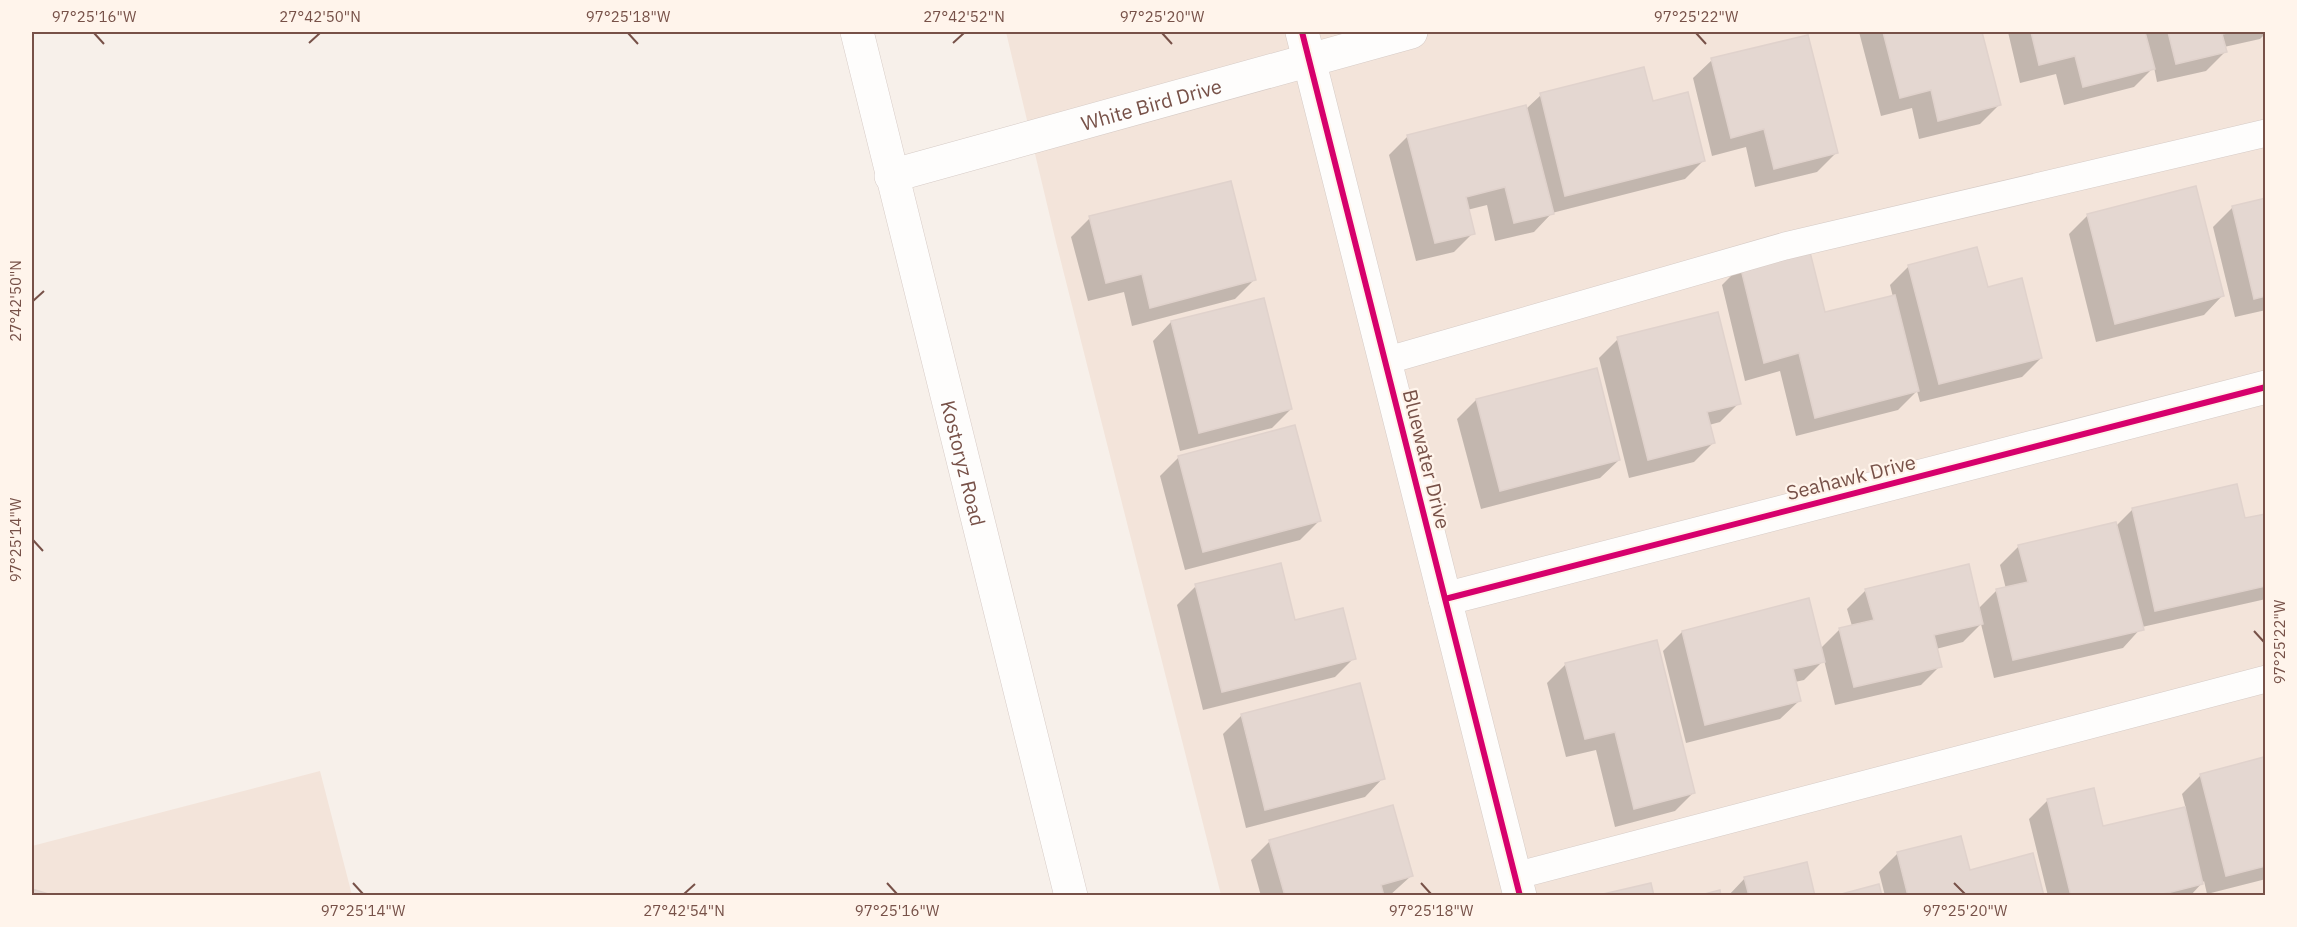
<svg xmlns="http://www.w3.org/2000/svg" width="2297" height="927" font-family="'IBM Plex Sans',sans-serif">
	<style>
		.residential { fill: #f3e4da }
		.shadow { fill: #0003 }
		.building { fill: #e4d7d1; stroke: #e0d2cc; stroke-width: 1.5 }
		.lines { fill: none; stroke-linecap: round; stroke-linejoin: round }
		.service-casing { stroke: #d6cbc6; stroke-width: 28 }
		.minor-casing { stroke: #d6cbc6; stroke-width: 34 }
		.secondary-casing { stroke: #d7cbc6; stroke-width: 34 }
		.service { stroke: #fefdfc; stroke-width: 27 }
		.minor { stroke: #fefdfc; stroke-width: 33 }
		.secondary { stroke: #fefdfc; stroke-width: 33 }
		.cycleway-casing { stroke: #fff4eb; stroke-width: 10 }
		.cycleway { stroke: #d6006c; stroke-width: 6 }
		.ticks { fill: none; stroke: #775148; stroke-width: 2 }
		.labels { text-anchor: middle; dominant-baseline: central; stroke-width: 4.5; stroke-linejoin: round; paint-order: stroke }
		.street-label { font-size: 20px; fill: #775148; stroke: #fff4eb }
		.neatline { fill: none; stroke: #775148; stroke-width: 2 }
		.ticks-label { font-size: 15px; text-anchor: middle; fill: #775148 }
	</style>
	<rect width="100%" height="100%" fill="#f7f0ea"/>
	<!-- residential -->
	<path class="residential" d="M 1006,32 L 2265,32 L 2265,895 L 1221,895 L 1056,242 Z
		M 320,771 L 352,895 L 32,896 L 32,846 Z"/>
	<!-- shadow -->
	<path class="shadow" d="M 1859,32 L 1981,32 L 1999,105 L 1980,124 L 1919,139 L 1912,108 L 1881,116 Z
		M 2008,32 L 2266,32 L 2266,33 L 2260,39 L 2224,47 L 2225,52 L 2206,71 L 2157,82 L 2154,67 L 2134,87 L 2064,105 L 2056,74 L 2020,83 Z
		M 1712,60 L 1836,153 L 1817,172 L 1755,187 L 1746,147 L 1712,156 L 1693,78 Z
		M 1541,95 L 1652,103 L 1704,160 L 1685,179 L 1552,213 L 1534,232 L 1495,241 L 1487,205 L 1467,210 L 1473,233 L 1454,252 L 1416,261 L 1389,155 L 1408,136 L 1526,109 Z
		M 2266,200 L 2266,310 L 2235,317 L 2213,227 L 2232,208 Z
		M 2088,215 L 2222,296 L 2204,315 L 2096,342 L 2069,234 Z
		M 1090,218 L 1254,280 L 1235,299 L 1132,326 L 1124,292 L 1088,301 L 1071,237 Z
		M 1741,266 L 1824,314 L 1893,297 L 1890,285 L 1909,266 L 1987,289 L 2041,358 L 2022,377 L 1920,402 L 1917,391 L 1898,410 L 1796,436 L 1780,371 L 1745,381 L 1722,285 Z
		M 1171,322 L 1291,409 L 1272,428 L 1180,451 L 1153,341 Z
		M 1618,339 L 1739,403 L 1720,422 L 1709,425 L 1713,443 L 1694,462 L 1629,478 L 1599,358 Z
		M 1476,400 L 1619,460 L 1600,478 L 1481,509 L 1457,419 Z
		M 1179,457 L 1319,521 L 1300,540 L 1185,570 L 1160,476 Z
		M 2133,509 L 2243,520 L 2266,515 L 2266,599 L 2142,627 L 2123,648 L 1994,678 L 1981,624 L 1963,642 L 1936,649 L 1940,666 L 1921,685 L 1835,705 L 1824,660 L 1804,680 L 1795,682 L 1799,701 L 1780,719 L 1686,743 L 1663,651 L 1682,632 L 1820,649 L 1840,629 L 1852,626 L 1847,609 L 1866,590 L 1978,609 L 1996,591 L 2006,589 L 2000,565 L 2019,546 L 2116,526 Z
		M 1196,586 L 1294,621 L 1354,658 L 1335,677 L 1203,710 L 1177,605 Z
		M 1566,664 L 1694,792 L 1675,811 L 1615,827 L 1596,750 L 1566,757 L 1547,683 Z
		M 1242,715 L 1383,778 L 1365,797 L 1246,828 L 1223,734 Z
		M 2266,770 L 2266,879 L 2207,894 L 2204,881 L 2190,896 L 2048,896 L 2029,819 L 2048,800 L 2102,828 L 2186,809 L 2182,794 L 2201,775 Z
		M 1270,841 L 1411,876 L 1389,896 L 1261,896 L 1251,860 Z
		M 1898,853 L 1969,871 L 2043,896 L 1885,896 L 1879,872 Z
		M 1745,878 L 1814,896 L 1728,896 Z"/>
	<!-- building -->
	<path class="building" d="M 1883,32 L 1982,32 L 2001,105 L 1938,121 L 1931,90 L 1900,98 Z
		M 2031,32 L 2145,32 L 2155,69 L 2083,87 L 2075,56 L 2039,65 Z
		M 2168,32 L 2232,32 L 2222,34 L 2227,52 L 2176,64 Z
		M 1808,35 L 1838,153 L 1774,169 L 1764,129 L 1731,138 L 1711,58 Z
		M 1644,67 L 1653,101 L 1688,92 L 1705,161 L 1565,196 L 1540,93 Z
		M 1526,105 L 1554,214 L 1514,223 L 1505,187 L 1466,197 L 1475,234 L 1435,243 L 1407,135 Z
		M 1231,181 L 1256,280 L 1150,308 L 1142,274 L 1106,283 L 1089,216 Z
		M 2196,186 L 2224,296 L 2115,324 L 2087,214 Z
		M 2266,198 L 2266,296 L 2254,299 L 2232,206 Z
		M 1977,247 L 1988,287 L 2022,278 L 2042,358 L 1939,384 L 1908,265 Z
		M 1809,248 L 1825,312 L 1895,295 L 1919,391 L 1815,418 L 1799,353 L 1764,363 L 1740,265 Z
		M 1264,298 L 1292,409 L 1199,433 L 1171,321 Z
		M 1718,312 L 1741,404 L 1707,412 L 1715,443 L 1648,460 L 1617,337 Z
		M 1597,368 L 1620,460 L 1500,491 L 1476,399 Z
		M 1295,425 L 1321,521 L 1203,552 L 1178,456 Z
		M 2237,484 L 2245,518 L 2266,514 L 2266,586 L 2155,611 L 2132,508 Z
		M 2116,522 L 2144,630 L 2013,660 L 1996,589 L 2028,582 L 2018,545 Z
		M 1281,563 L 1295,620 L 1343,608 L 1356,659 L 1222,692 L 1195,584 Z
		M 1969,564 L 1983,624 L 1934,635 L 1942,667 L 1854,687 L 1839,628 L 1874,620 L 1865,589 Z
		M 1809,598 L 1825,662 L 1793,669 L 1801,701 L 1705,725 L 1682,631 Z
		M 1657,640 L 1695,793 L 1634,809 L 1615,732 L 1585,739 L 1565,663 Z
		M 1360,683 L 1385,779 L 1265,810 L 1241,714 Z
		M 2264,757 L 2266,764 L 2266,866 L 2226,876 L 2200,774 Z
		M 2094,788 L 2103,826 L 2185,807 L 2203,884 L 2155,896 L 2071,896 L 2047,799 Z
		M 1393,805 L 1413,876 L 1381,885 L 1384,896 L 1285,896 L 1269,840 Z
		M 1961,836 L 1970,870 L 2033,853 L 2044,896 L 1908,896 L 1897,852 Z
		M 1807,862 L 1815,896 L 1749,896 L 1744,877 Z
		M 1651,883 L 1654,896 L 1599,895 Z
		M 1879,884 L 1882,896 L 1834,896 Z
		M 32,889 L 55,896 L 32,896 Z
		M 1720,890 L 1721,896 L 1697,896 Z"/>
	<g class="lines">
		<defs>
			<path id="service" d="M 1385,361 L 1785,246 L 2266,133
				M 1515,876 L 2266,679"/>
			<g id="minor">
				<path d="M 1302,32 L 1520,896"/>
				<path id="s1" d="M 891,176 L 1411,32"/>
				<path d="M 1445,599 L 2266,387"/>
			</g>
			<g id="secondary">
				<path id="s2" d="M 857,32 L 1071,896"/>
			</g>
		</defs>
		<!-- service casing -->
		<use href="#service" class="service-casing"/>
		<!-- minor casing -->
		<use href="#minor" class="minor-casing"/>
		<!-- secondary casing -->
		<use href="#secondary" class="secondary-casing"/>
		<!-- service -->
		<use href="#service" class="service"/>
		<!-- minor -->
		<use href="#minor" class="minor"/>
		<!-- secondary -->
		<use href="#secondary" class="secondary"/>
		<defs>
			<path id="cycleway" d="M 1302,32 L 1520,896
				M 1445,599 L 2266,387"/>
		</defs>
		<!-- cycleway casing -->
		<use href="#cycleway" class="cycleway-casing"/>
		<!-- cycleway -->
		<use href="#cycleway" class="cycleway"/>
	</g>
	<!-- ticks -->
	<path class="ticks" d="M 94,33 L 104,44M 628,33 L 638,44M 1162,33 L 1172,44M 1696,33 L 1706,44M 309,43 L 320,33M 953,43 L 964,33M 33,301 L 44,291M 33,540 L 43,551M 2254,631 L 2264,642M 353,883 L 363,894M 887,883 L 897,894M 1421,883 L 1431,894M 1954,883 L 1965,894M 684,894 L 695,884"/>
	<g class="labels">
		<!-- street labels -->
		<g class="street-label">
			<text stroke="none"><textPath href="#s1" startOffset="270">White Bird Drive</textPath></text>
			<text transform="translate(1427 459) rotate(76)">Bluewater Drive</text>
			<text stroke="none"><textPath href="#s2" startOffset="444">Kostoryz Road</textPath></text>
			<text transform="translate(1851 477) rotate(-14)">Seahawk Drive</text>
		</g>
	</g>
	<!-- border -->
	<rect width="2297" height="927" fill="none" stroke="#fff4eb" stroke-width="66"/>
	<rect x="33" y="33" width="2231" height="861" class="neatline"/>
	<g class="ticks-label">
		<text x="94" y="22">97°25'16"W</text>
		<text x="320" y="22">27°42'50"N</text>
		<text x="628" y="22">97°25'18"W</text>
		<text x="964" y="22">27°42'52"N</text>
		<text x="1162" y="22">97°25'20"W</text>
		<text x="1696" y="22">97°25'22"W</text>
		<text transform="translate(16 301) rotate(-90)" y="5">27°42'50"N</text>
		<text transform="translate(16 540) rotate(-90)" y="5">97°25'14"W</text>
		<text transform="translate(2280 642) rotate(-90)" y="5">97°25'22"W</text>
		<text x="363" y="916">97°25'14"W</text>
		<text x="684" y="916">27°42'54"N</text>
		<text x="897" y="916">97°25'16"W</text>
		<text x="1431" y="916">97°25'18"W</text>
		<text x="1965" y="916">97°25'20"W</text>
	</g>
</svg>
